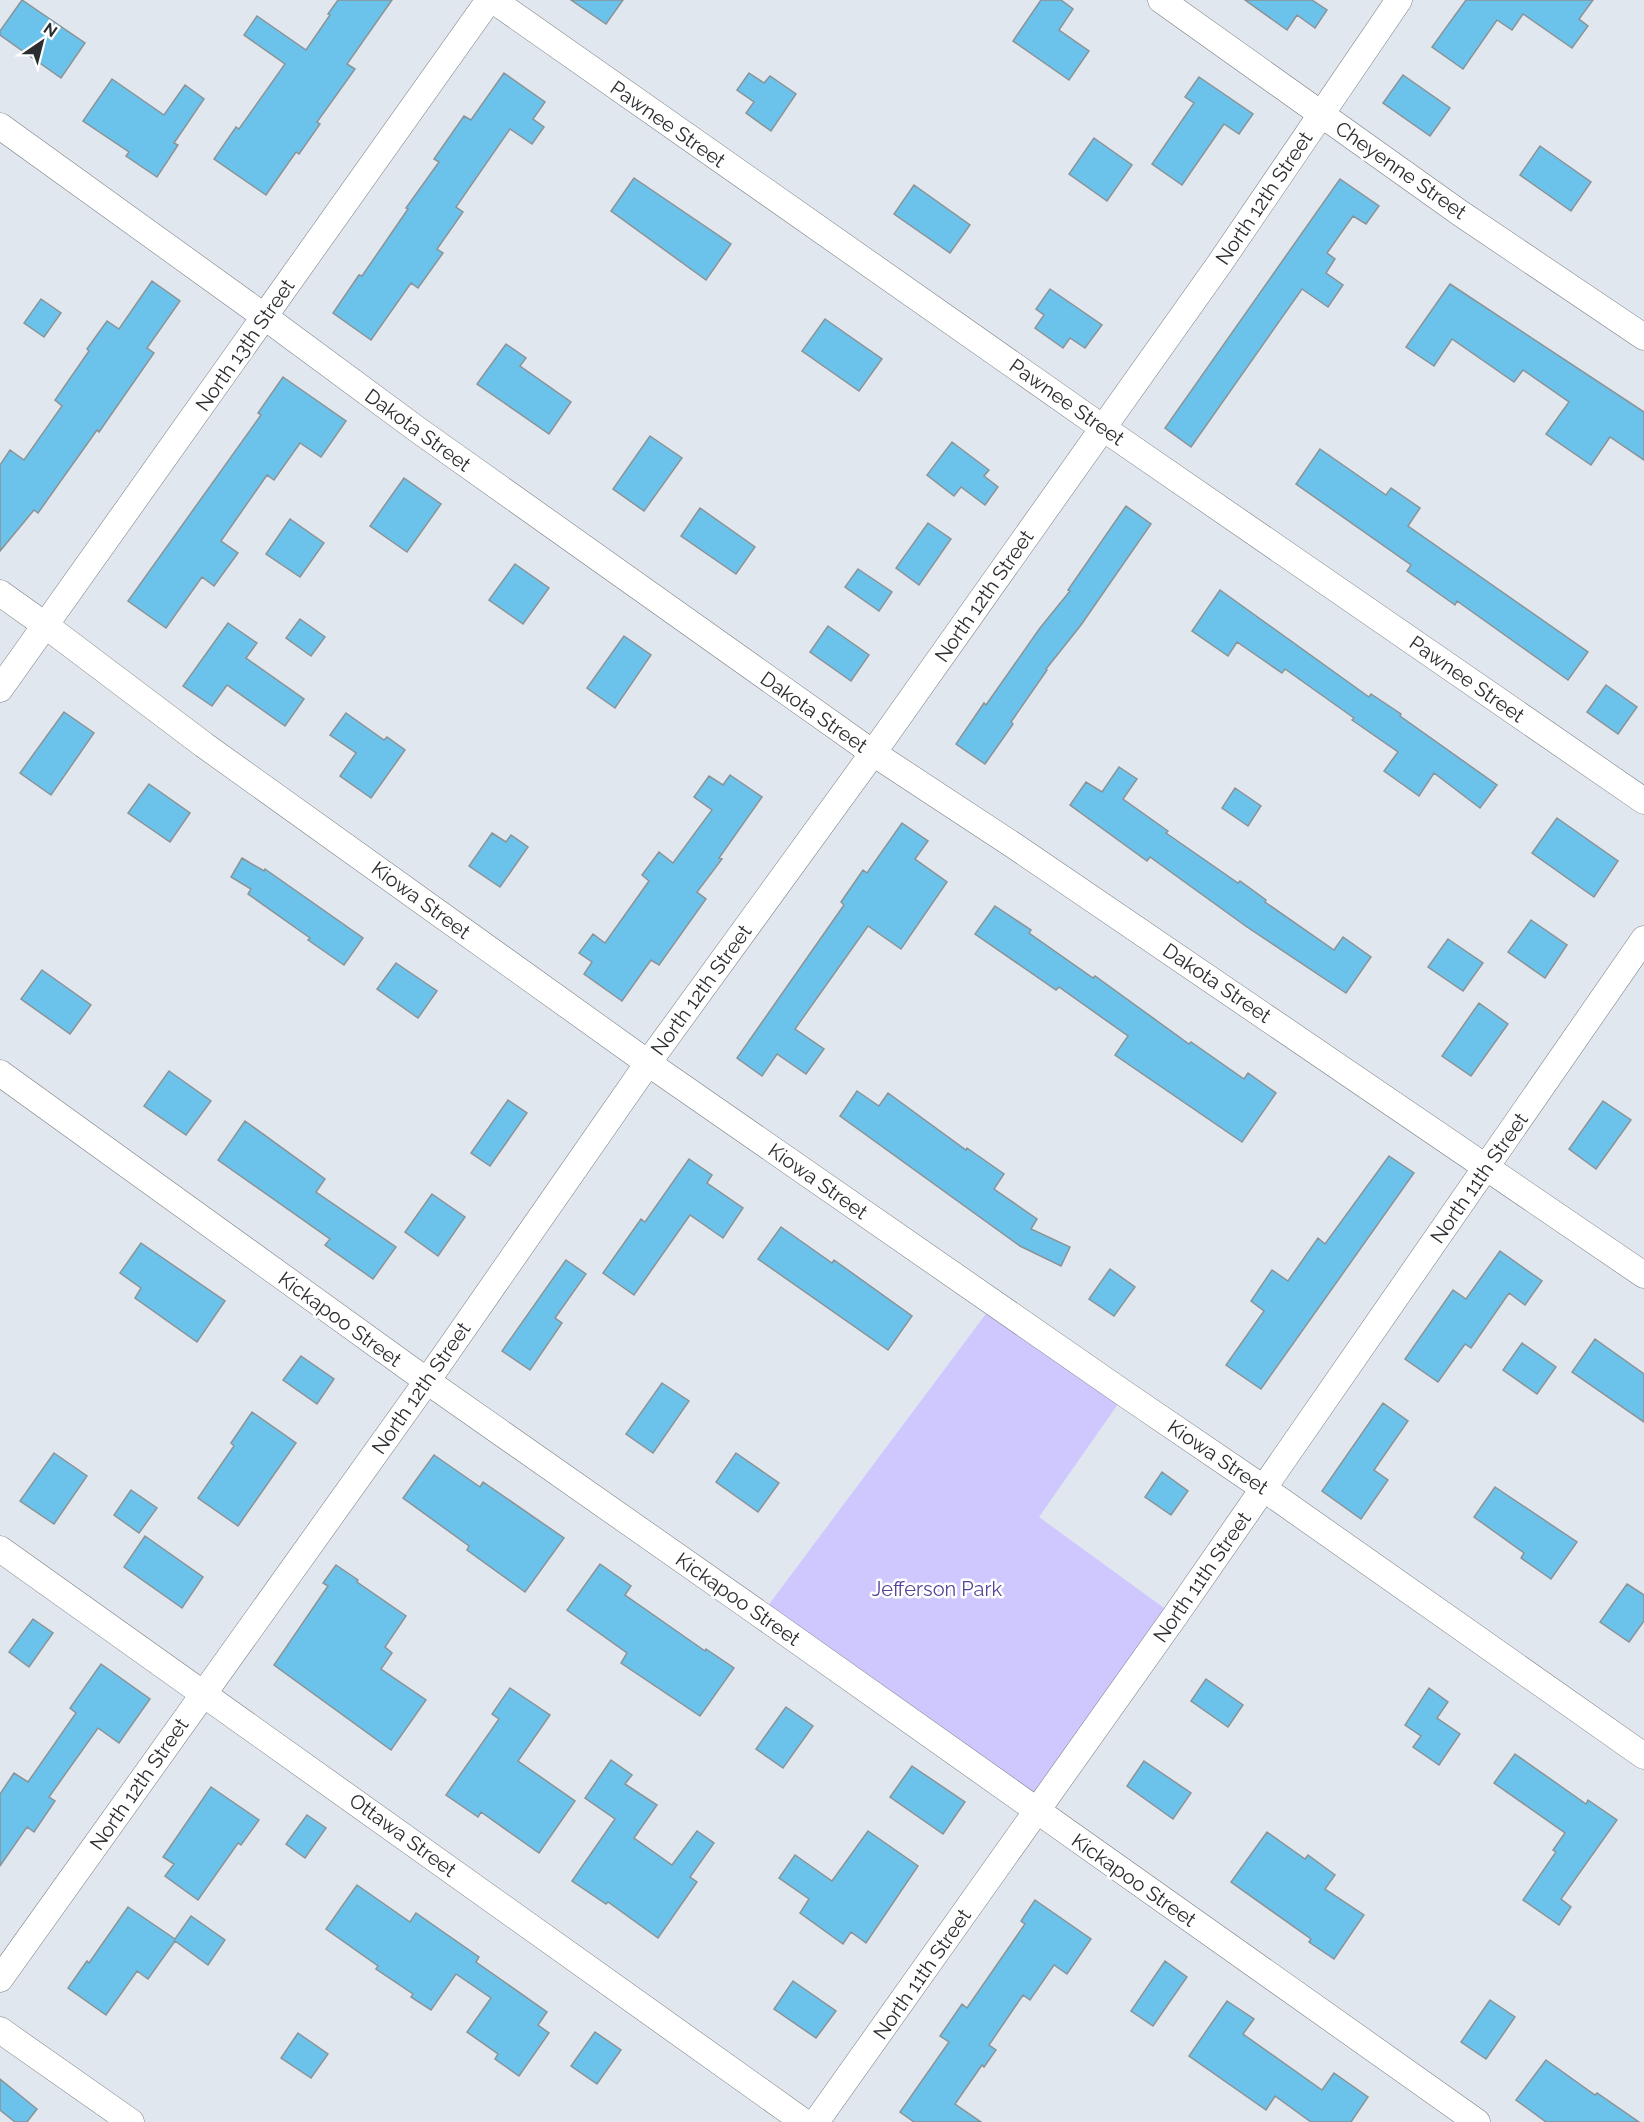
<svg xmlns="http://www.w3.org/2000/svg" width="1644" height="2122" font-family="Raleway,sans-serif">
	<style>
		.green { fill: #cec8fe }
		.building { fill: #6bc3eb; stroke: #8b9397; stroke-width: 1.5 }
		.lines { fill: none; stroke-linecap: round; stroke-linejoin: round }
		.minor-casing { stroke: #787d83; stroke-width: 27 }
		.minor { stroke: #fff; stroke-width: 26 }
		.labels { text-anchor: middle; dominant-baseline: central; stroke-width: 5; stroke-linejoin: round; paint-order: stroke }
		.street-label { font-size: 20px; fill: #2b2d30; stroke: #fff }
		.park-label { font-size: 20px; fill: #564498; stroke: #fff }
	</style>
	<rect width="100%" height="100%" fill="#e1e7ee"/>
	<!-- green -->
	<path class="green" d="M 994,1303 L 1125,1394 L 1039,1517 L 1175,1616 L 1037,1812 L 761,1615 Z"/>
	<!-- building -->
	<path class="building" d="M 22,0 L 85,43 L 61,78 L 0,35 L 0,31 Z
		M 338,0 L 392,0 L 347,64 L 355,69 L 317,122 L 320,124 L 299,154 L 296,152 L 266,195 L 214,159 L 236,127 L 239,129 L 285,64 L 244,35 L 257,16 L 306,50 L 330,15 L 328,14 Z
		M 571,0 L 623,0 L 606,24 Z
		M 1041,0 L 1061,0 L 1073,9 L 1059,30 L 1089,51 L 1069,80 L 1013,41 Z
		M 1245,0 L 1312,0 L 1327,10 L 1315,28 L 1297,15 L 1287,30 Z
		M 1466,0 L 1593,0 L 1579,19 L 1588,26 L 1572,48 L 1523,14 L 1512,30 L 1497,20 L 1463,69 L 1432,47 Z
		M 504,73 L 545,102 L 533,119 L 544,127 L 532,144 L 510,129 L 456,207 L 463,212 L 437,249 L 443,253 L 418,288 L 411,283 L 371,340 L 333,313 L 359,275 L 362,276 L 408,209 L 406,208 L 439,162 L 434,159 L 464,116 L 471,120 Z
		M 749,73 L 764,83 L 770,76 L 796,94 L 771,131 L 746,113 L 754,102 L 737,90 Z
		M 1403,75 L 1450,108 L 1430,136 L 1383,103 Z
		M 1199,77 L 1253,114 L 1239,134 L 1224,124 L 1182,185 L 1152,164 L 1194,103 L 1185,97 Z
		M 112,79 L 164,115 L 185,85 L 204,99 L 174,143 L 178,145 L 157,177 L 126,156 L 129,152 L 83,121 Z
		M 1094,138 L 1132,165 L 1107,201 L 1069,174 Z
		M 1540,146 L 1591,182 L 1571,211 L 1520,175 Z
		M 634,178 L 731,244 L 706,280 L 611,211 Z
		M 1340,179 L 1379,206 L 1366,224 L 1353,216 L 1327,253 L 1335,259 L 1326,273 L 1343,285 L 1328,307 L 1302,289 L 1191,447 L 1165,428 Z
		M 914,185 L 970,225 L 950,253 L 894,214 Z
		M 152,281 L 180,301 L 147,348 L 154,353 L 99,432 L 97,430 L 38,513 L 34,510 L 0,551 L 0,465 L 10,450 L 24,460 L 62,406 L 55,400 L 89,351 L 87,349 L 107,321 L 119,329 Z
		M 1450,284 L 1644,412 L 1644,460 L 1610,437 L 1591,465 L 1546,434 L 1569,402 L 1523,370 L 1514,382 L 1452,339 L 1434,366 L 1406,347 Z
		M 1050,289 L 1102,325 L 1085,348 L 1070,338 L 1063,348 L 1035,328 L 1044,315 L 1036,309 Z
		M 41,299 L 61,313 L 44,337 L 24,323 Z
		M 825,319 L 882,359 L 859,391 L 802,351 Z
		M 506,344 L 526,358 L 520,366 L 571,402 L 549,434 L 477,384 Z
		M 283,377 L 346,421 L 321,457 L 300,443 L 274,480 L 267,475 L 221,541 L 238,553 L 214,586 L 202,577 L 166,628 L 128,601 L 261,415 L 258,413 Z
		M 650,436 L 682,458 L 644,511 L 613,489 Z
		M 952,442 L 989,470 L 984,476 L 998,487 L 985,505 L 961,487 L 954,496 L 927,475 Z
		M 1320,449 L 1386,495 L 1391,488 L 1420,508 L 1408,526 L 1588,652 L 1568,680 L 1457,601 L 1455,605 L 1407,571 L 1411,565 L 1296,484 Z
		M 404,478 L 441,504 L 407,552 L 370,526 Z
		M 1126,506 L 1151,524 L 1081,625 L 1046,669 L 1047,670 L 1011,722 L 1013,724 L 985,764 L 956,744 L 984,703 L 986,705 L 1040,628 L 1070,591 L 1068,590 Z
		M 700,508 L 755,547 L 736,574 L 681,536 Z
		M 290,519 L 324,543 L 300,577 L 266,554 Z
		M 928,523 L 951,539 L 919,585 L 896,568 Z
		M 515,564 L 549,588 L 523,624 L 489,600 Z
		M 858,569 L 892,592 L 879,611 L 845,587 Z
		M 1220,590 L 1369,697 L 1371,694 L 1401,714 L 1400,716 L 1497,785 L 1480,808 L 1434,773 L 1419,796 L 1384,771 L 1398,752 L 1352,720 L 1354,718 L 1285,669 L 1282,673 L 1237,642 L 1228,656 L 1192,631 Z
		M 300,619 L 325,637 L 311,656 L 286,638 Z
		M 228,623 L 257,643 L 246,658 L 304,699 L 285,726 L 227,685 L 212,706 L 183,686 Z
		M 828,626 L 869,655 L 851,681 L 810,652 Z
		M 624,636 L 651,655 L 615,708 L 587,688 Z
		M 1606,685 L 1637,707 L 1618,734 L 1587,712 Z
		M 64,712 L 94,733 L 51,795 L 20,773 Z
		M 346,713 L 384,740 L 387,737 L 405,750 L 371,798 L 340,776 L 356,753 L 330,735 Z
		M 1119,767 L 1137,779 L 1123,799 L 1168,831 L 1166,833 L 1238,883 L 1240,881 L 1266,900 L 1265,902 L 1334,950 L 1343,937 L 1371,957 L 1346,993 L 1247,927 L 1150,857 L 1147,861 L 1070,805 L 1086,782 L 1102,792 Z
		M 730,775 L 762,797 L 719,858 L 722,859 L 697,892 L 706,899 L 659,965 L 651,960 L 622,1001 L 584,974 L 592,962 L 579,953 L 593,934 L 605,943 L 649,881 L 642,875 L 659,852 L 673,863 L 712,810 L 694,797 L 709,776 L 723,785 Z
		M 149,784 L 190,813 L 170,842 L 128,813 Z
		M 1235,788 L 1261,806 L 1248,826 L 1222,808 Z
		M 1557,818 L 1618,861 L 1594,897 L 1532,853 Z
		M 902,823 L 928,841 L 915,859 L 947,882 L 901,949 L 868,926 L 795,1029 L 824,1049 L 806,1074 L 777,1054 L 762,1076 L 737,1058 L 844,905 L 841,902 L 863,870 L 867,873 Z
		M 492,833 L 506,842 L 511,835 L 528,847 L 500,887 L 469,866 Z
		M 242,858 L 264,871 L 265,869 L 363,938 L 344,965 L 308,940 L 310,938 L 248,894 L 251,889 L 231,877 Z
		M 995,906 L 1031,930 L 1029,933 L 1093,978 L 1095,976 L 1189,1044 L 1191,1042 L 1244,1079 L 1248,1073 L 1276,1093 L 1242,1142 L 1115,1055 L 1128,1036 L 1059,987 L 1056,990 L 975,934 Z
		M 1531,920 L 1567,945 L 1545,978 L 1508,952 Z
		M 1448,939 L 1483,963 L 1463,991 L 1428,967 Z
		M 396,963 L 437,991 L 418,1018 L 377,989 Z
		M 42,970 L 91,1005 L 70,1034 L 21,999 Z
		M 1479,1003 L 1508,1024 L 1471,1076 L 1442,1056 Z
		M 169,1071 L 211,1101 L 186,1135 L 144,1106 Z
		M 857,1091 L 879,1106 L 888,1093 L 966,1150 L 967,1148 L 1004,1174 L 994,1189 L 1037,1219 L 1031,1229 L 1070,1247 L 1061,1266 L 1020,1246 L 840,1116 Z
		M 508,1100 L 527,1113 L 490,1166 L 471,1153 Z
		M 1603,1101 L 1631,1120 L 1596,1169 L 1569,1149 Z
		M 245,1121 L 325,1179 L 316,1192 L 396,1247 L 373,1279 L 325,1245 L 330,1239 L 218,1160 Z
		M 1389,1156 L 1414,1173 L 1261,1389 L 1226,1365 L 1264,1311 L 1251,1301 L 1272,1270 L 1288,1281 L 1318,1238 L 1325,1244 Z
		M 689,1159 L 712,1175 L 707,1183 L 743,1208 L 723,1238 L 690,1215 L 634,1295 L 603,1273 L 641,1219 L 645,1222 Z
		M 432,1194 L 465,1217 L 438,1256 L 405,1232 Z
		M 781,1227 L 832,1263 L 834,1260 L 912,1316 L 888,1350 L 758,1259 Z
		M 141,1243 L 225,1301 L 197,1342 L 135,1298 L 141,1288 L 120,1273 Z
		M 1500,1251 L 1542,1281 L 1525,1305 L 1509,1293 L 1471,1348 L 1465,1344 L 1438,1382 L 1405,1359 L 1453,1290 L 1466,1299 Z
		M 566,1260 L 586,1274 L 555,1318 L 562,1323 L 530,1370 L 502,1351 Z
		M 1110,1269 L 1135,1287 L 1114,1316 L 1089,1299 Z
		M 1595,1339 L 1644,1374 L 1644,1422 L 1572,1372 Z
		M 1522,1343 L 1556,1367 L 1537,1394 L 1503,1370 Z
		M 301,1356 L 334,1379 L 317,1404 L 283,1380 Z
		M 662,1383 L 689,1401 L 653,1453 L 626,1434 Z
		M 1383,1403 L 1408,1421 L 1374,1470 L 1388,1480 L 1361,1519 L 1322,1491 Z
		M 252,1412 L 296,1443 L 238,1526 L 198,1498 L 234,1446 L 231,1443 Z
		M 54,1453 L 87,1476 L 54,1524 L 20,1501 Z
		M 736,1453 L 779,1483 L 758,1512 L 716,1482 Z
		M 434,1455 L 480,1487 L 483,1482 L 564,1538 L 525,1592 L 467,1550 L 469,1546 L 403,1498 Z
		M 1162,1472 L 1188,1491 L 1171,1515 L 1145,1497 Z
		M 1495,1487 L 1577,1542 L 1551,1579 L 1521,1558 L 1524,1553 L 1474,1517 Z
		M 131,1490 L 157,1508 L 139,1533 L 114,1515 Z
		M 145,1536 L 203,1577 L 182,1608 L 124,1567 Z
		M 600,1564 L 631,1586 L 625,1595 L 705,1651 L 706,1649 L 734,1668 L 700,1716 L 621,1663 L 627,1653 L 567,1610 Z
		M 336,1565 L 358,1580 L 357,1582 L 406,1616 L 385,1647 L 392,1653 L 381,1669 L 426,1700 L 391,1750 L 274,1665 L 328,1586 L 323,1583 Z
		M 1627,1584 L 1644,1595 L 1644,1621 L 1629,1642 L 1600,1622 Z
		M 33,1619 L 53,1633 L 29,1667 L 9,1652 Z
		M 101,1664 L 150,1699 L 119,1743 L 98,1728 L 49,1797 L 55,1801 L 34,1832 L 27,1827 L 0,1866 L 0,1794 L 14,1773 L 28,1782 L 76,1713 L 70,1708 Z
		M 1206,1679 L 1243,1705 L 1228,1727 L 1191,1701 Z
		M 510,1688 L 550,1715 L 518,1761 L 575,1801 L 539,1853 L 481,1812 L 478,1817 L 446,1795 L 499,1719 L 492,1714 Z
		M 1429,1688 L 1448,1702 L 1437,1718 L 1460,1734 L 1439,1765 L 1413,1747 L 1421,1736 L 1405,1725 Z
		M 786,1707 L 813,1726 L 783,1768 L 756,1749 Z
		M 1515,1754 L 1586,1804 L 1588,1800 L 1617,1820 L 1561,1899 L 1571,1907 L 1559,1925 L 1523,1900 L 1556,1852 L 1553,1850 L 1565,1833 L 1494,1783 Z
		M 611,1760 L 632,1775 L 625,1784 L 657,1805 L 634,1838 L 672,1865 L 697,1831 L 714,1843 L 690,1877 L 697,1882 L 658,1938 L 608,1902 L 606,1904 L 572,1881 L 615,1819 L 585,1798 Z
		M 1144,1761 L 1191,1793 L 1173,1819 L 1127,1786 Z
		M 912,1766 L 965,1802 L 943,1834 L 890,1797 Z
		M 211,1787 L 259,1820 L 241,1845 L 238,1843 L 198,1900 L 165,1876 L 174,1864 L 163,1857 Z
		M 307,1815 L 326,1828 L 305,1858 L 286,1844 Z
		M 868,1831 L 918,1866 L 866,1943 L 851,1932 L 843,1944 L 800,1913 L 809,1899 L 779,1878 L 795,1855 L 832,1881 Z
		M 1267,1832 L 1305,1859 L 1308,1855 L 1335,1875 L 1325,1889 L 1364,1915 L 1334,1959 L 1309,1942 L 1311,1939 L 1231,1882 Z
		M 357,1885 L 410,1922 L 416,1913 L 479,1957 L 476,1962 L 547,2012 L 538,2025 L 549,2033 L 519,2076 L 495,2059 L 498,2054 L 467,2032 L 491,1998 L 456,1974 L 431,2010 L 411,1997 L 413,1994 L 376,1969 L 378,1966 L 326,1929 Z
		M 1035,1900 L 1091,1939 L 1067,1974 L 1054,1965 L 1030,2000 L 1023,1995 L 989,2045 L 996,2050 L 984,2067 L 982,2065 L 955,2104 L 981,2122 L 914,2122 L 900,2112 L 949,2042 L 940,2036 L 962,2004 L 967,2008 L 1025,1924 L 1021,1921 Z
		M 128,1907 L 175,1939 L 191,1916 L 225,1940 L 208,1965 L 175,1941 L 148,1979 L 137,1971 L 106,2015 L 68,1988 L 87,1961 L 89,1963 Z
		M 1165,1961 L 1187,1977 L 1153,2026 L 1131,2011 Z
		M 793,1981 L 836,2011 L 816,2038 L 774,2009 Z
		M 1490,2000 L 1515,2017 L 1486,2059 L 1461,2042 Z
		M 1227,2001 L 1254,2019 L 1243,2034 L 1322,2090 L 1334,2073 L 1368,2097 L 1351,2122 L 1311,2122 L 1275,2096 L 1266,2110 L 1189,2056 Z
		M 595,2032 L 621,2050 L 597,2084 L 571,2066 Z
		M 298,2033 L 328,2054 L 311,2078 L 281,2058 Z
		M 1546,2060 L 1595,2095 L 1597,2093 L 1639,2122 L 1546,2122 L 1516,2100 Z
		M 0,2079 L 37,2109 L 27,2122 L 15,2122 L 0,2110 Z"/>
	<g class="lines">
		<defs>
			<path id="minor" d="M 493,0 L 1103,428 L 1644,801
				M 1161,0 L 1460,213 L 1644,337
				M 0,126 L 265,317 L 418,430 L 873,753 L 1016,847 L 1644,1275
				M 0,593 L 45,625 L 204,745 L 648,1063 L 1125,1394 L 1263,1488 L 1644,1756
				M 0,689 L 489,0
				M 0,1073 L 427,1381 L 761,1615 L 1477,2122
				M 0,1549 L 804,2122
				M 0,1979 L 427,1381 L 648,1063 L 873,753 L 1103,428 L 1220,263 L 1399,0
				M 0,2030 L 131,2122
				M 816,2122 L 1175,1616 L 1644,939"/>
		</defs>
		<!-- minor casing -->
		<use href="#minor" class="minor-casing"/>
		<!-- minor -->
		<use href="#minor" class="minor"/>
	</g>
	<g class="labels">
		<!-- street labels -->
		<g class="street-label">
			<text transform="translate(668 124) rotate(35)">Pawnee Street</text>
			<text transform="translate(1401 170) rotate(35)">Cheyenne Street</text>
			<text transform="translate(1264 198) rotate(-56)">North 12th Street</text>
			<text transform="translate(245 345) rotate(-55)">North 13th Street</text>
			<text transform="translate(1067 402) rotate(35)">Pawnee Street</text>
			<text transform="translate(418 430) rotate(36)">Dakota Street</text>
			<text transform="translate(984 596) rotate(-55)">North 12th Street</text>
			<text transform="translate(1467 679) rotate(35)">Pawnee Street</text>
			<text transform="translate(814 712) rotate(35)">Dakota Street</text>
			<text transform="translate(421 900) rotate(36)">Kiowa Street</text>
			<text transform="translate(1217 983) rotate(34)">Dakota Street</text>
			<text transform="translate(701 990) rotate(-54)">North 12th Street</text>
			<text transform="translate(1479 1178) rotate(-55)">North 11th Street</text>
			<text transform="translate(818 1181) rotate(35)">Kiowa Street</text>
			<text transform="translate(340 1319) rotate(36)">Kickapoo Street</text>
			<text transform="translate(421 1388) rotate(-55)">North 12th Street</text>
			<text transform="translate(1218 1457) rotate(34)">Kiowa Street</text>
			<text transform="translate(1202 1577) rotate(-55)">North 11th Street</text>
			<text transform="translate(738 1599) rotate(35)">Kickapoo Street</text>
			<text transform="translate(139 1784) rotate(-55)">North 12th Street</text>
			<text transform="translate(403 1835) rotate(36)">Ottawa Street</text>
			<text transform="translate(1134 1880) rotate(35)">Kickapoo Street</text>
			<text transform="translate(922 1974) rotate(-55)">North 11th Street</text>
		</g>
		<!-- park labels -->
		<g class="park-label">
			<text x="937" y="1589">Jefferson Park</text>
		</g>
	</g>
	<!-- north arrow -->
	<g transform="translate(42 42) rotate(35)" stroke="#ffffff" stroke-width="4.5" paint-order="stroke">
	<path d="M0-4.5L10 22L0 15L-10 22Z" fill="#2b2d30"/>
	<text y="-9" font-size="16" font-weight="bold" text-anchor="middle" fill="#2b2d30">N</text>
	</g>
</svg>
